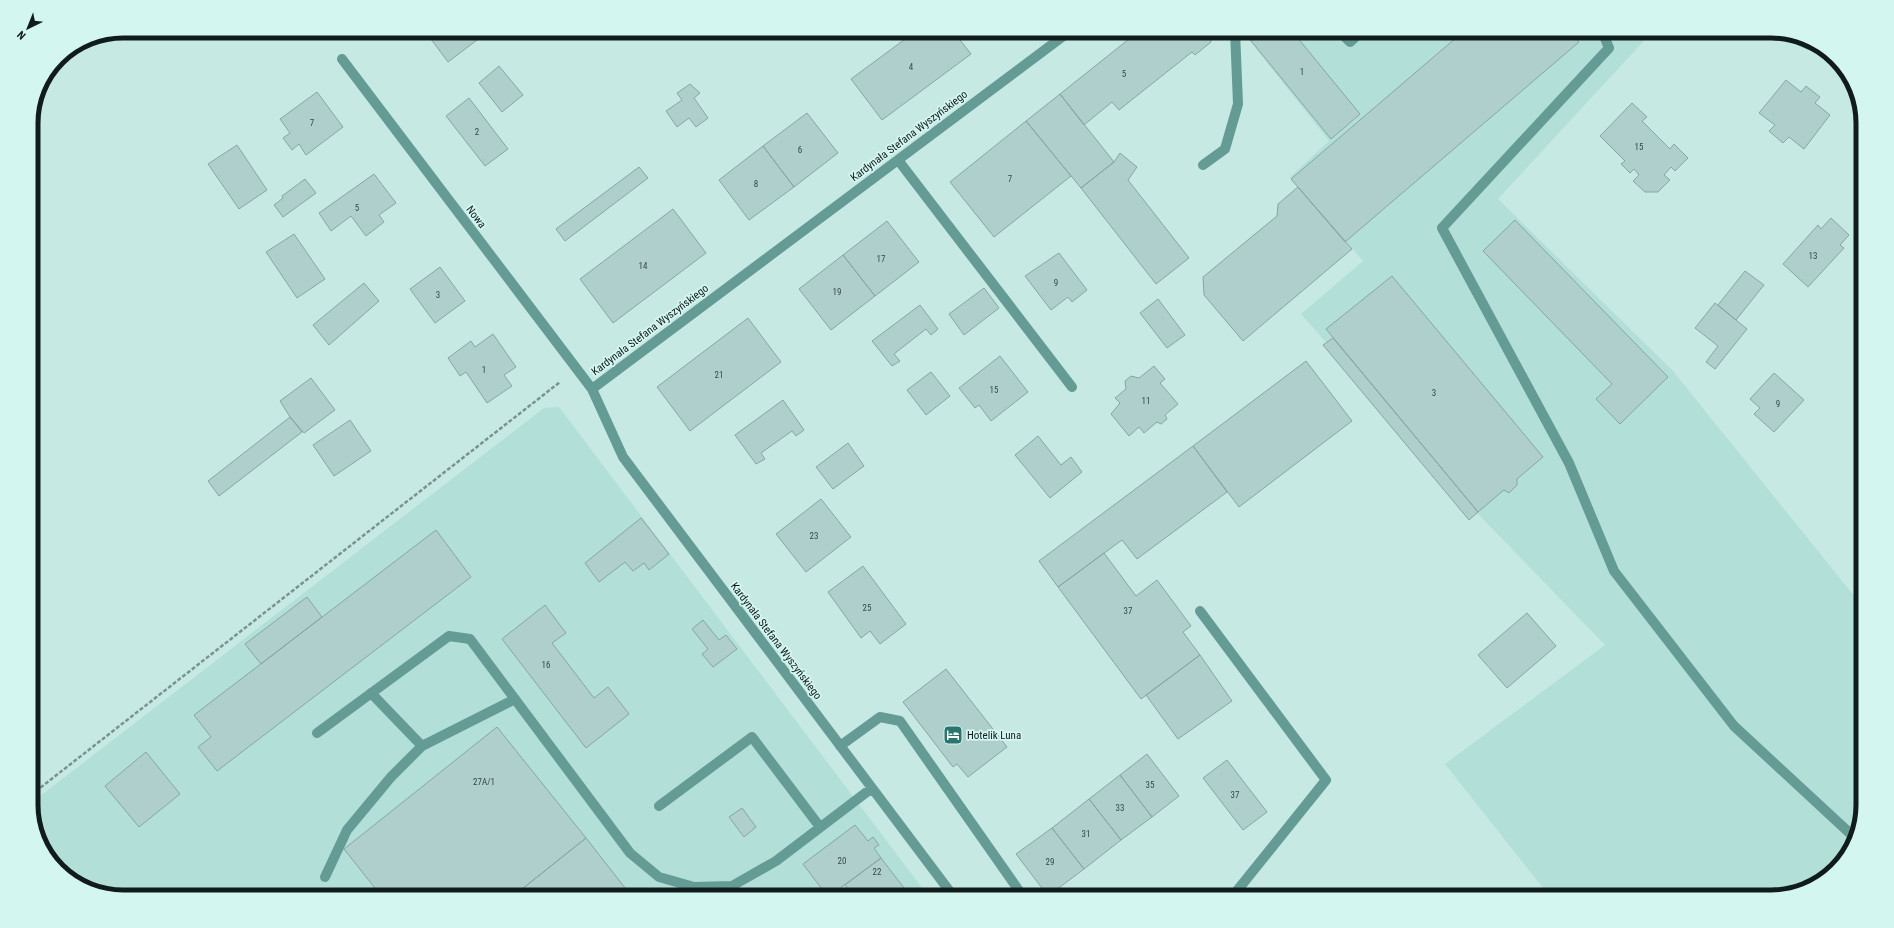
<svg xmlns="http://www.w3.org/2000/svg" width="1894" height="928" font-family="'Roboto Condensed',sans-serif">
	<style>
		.built { fill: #b3dfd9 }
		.building { fill: #aecfcb; stroke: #86a6a2 }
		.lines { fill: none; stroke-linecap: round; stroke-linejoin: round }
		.path { stroke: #7a938f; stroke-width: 2.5; stroke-dasharray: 4 2; stroke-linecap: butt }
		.minor { stroke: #659b95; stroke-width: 10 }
		.labels { text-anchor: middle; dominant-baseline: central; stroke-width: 3.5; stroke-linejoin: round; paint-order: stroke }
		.number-label { font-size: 9px; fill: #384947 }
		.street-label { font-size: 11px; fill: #101c1b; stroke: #d4f6f1 }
		.poi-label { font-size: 11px; fill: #101c1b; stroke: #d4f6f1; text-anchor: start }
		.rim { fill: none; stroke: #101c1b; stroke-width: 5 }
	</style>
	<rect width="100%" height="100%" fill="#c7e9e4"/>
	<!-- built -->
	<path class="built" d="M 1242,31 L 1653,31 L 1498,199 L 1673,371 L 1863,607 L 1863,805 L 1854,845 L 1822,882 L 1771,897 L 1550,897 L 1445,764 L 1605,645 L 1476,512 L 1301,314 L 1363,261 L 1290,177 L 1329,141 Z
		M 559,407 L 929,897 L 123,897 L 83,888 L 47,856 L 31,811 L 31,803 L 544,408 Z"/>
	<!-- building -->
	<path class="building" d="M 425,31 L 476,31 L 481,37 L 448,62 Z
		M 916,31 L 953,31 L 971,54 L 882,120 L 851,79 Z
		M 1139,31 L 1211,31 L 1211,42 L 1195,55 L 1192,52 L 1119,110 L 1112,102 L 1084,125 L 1060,94 Z
		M 1243,31 L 1292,31 L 1360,114 L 1331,139 Z
		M 1464,31 L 1569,31 L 1579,42 L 1345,242 L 1291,179 Z
		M 499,66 L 523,95 L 502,112 L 479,83 Z
		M 1786,80 L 1801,92 L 1806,86 L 1820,97 L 1815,103 L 1830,115 L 1804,149 L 1789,137 L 1783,143 L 1769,131 L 1775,125 L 1759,113 Z
		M 690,84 L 700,93 L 694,98 L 708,118 L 696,127 L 689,118 L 677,127 L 666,111 L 682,100 L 677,93 Z
		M 317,92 L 343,127 L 306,155 L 299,144 L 292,150 L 283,138 L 290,133 L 280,119 Z
		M 1060,94 L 1114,162 L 1081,188 L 1026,121 Z
		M 469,98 L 508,149 L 485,166 L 446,116 Z
		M 1632,103 L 1647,117 L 1642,121 L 1670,149 L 1674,144 L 1688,158 L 1675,171 L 1671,167 L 1664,175 L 1670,180 L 1658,192 L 1645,192 L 1633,181 L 1639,175 L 1634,169 L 1630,173 L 1621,164 L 1625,161 L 1600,136 Z
		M 807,113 L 838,153 L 794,187 L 763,146 Z
		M 1026,121 L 1071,176 L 994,237 L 950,182 Z
		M 237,145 L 267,190 L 239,209 L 208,164 Z
		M 763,146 L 794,187 L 749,220 L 719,180 Z
		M 1120,153 L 1137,167 L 1128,180 L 1189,258 L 1156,284 L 1081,188 L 1114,162 Z
		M 639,167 L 648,178 L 565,241 L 556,229 Z
		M 374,174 L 396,203 L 379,215 L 384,222 L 366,236 L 351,216 L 331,231 L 319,213 Z
		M 305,179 L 316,193 L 283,217 L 274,205 L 283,198 L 282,196 Z
		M 1298,187 L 1352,249 L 1243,341 L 1204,295 L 1203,277 L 1277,216 L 1278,204 Z
		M 673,209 L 706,253 L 613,323 L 580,279 Z
		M 1831,218 L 1849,235 L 1840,245 L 1844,248 L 1808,287 L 1783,264 L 1818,225 L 1821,229 Z
		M 1515,220 L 1668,377 L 1620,424 L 1596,399 L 1612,384 L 1483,251 Z
		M 887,221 L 919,262 L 875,296 L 843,255 Z
		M 294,234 L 325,279 L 297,298 L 266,252 Z
		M 1059,253 L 1087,290 L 1072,302 L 1068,297 L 1051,310 L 1025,276 Z
		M 843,255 L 875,296 L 831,330 L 799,289 Z
		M 440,267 L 465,301 L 435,323 L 410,289 Z
		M 1745,271 L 1764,285 L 1736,320 L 1718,305 Z
		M 1392,276 L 1543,457 L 1517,479 L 1517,485 L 1509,493 L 1504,490 L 1478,512 L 1326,329 Z
		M 364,283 L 379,301 L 329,345 L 313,325 Z
		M 984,288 L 999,308 L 964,335 L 949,314 Z
		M 1158,299 L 1185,335 L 1167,348 L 1140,313 Z
		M 1715,303 L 1747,329 L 1715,369 L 1706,362 L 1718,346 L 1695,328 Z
		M 920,305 L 938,329 L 931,335 L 926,329 L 894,354 L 900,361 L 892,366 L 872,341 Z
		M 748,318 L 781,362 L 690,431 L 657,387 Z
		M 493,334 L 516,367 L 504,375 L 512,386 L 487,403 L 466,372 L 460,376 L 448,358 L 471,341 L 475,347 Z
		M 1333,338 L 1478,512 L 1469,520 L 1323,345 Z
		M 1000,356 L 1028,392 L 991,421 L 979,405 L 975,408 L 959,388 Z
		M 1306,361 L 1352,421 L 1239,507 L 1193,446 Z
		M 1154,366 L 1165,379 L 1160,383 L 1178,404 L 1165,415 L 1167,419 L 1161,424 L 1157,422 L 1144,433 L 1139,427 L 1129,436 L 1111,414 L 1120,403 L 1115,398 L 1126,389 L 1125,381 L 1131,376 L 1139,378 Z
		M 931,372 L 950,396 L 926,415 L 907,390 Z
		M 1774,373 L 1804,400 L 1774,432 L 1754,414 L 1760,408 L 1750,399 Z
		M 311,378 L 335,410 L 304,433 L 290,417 L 280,401 Z
		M 783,400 L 804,430 L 796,436 L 792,431 L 761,453 L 765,459 L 756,464 L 735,435 Z
		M 290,417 L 302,432 L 219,496 L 208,481 Z
		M 350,420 L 371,451 L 334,476 L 313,445 Z
		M 1038,436 L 1061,465 L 1071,457 L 1082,472 L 1050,498 L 1015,455 Z
		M 848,443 L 864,466 L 833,489 L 816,467 Z
		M 1193,446 L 1227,492 L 1137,559 L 1122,540 L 1058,587 L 1039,561 Z
		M 821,499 L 851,537 L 806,572 L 776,534 Z
		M 641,518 L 669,554 L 649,570 L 644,563 L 633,571 L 625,562 L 599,582 L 585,563 Z
		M 436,530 L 471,577 L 217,771 L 198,747 L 211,737 L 194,715 Z
		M 1104,553 L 1136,596 L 1157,580 L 1191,626 L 1183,632 L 1200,655 L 1141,699 L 1058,587 Z
		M 863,566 L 906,624 L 880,644 L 870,631 L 861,638 L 828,592 Z
		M 307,597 L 322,617 L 261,664 L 245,644 Z
		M 545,605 L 566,633 L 552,643 L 594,698 L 608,687 L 629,714 L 586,748 L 502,639 Z
		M 1527,613 L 1556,646 L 1507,688 L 1478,655 Z
		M 703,620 L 719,640 L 726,635 L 737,649 L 713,667 L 702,654 L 708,649 L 692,629 Z
		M 1200,655 L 1232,701 L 1178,739 L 1146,695 Z
		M 946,669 L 1007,747 L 968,777 L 957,764 L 953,767 L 903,702 Z
		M 497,727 L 586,838 L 512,897 L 382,897 L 344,849 Z
		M 146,752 L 180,794 L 139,827 L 105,786 Z
		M 1147,754 L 1179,796 L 1152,817 L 1120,775 Z
		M 1227,760 L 1267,812 L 1243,830 L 1203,778 Z
		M 1120,775 L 1152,817 L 1121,840 L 1089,799 Z
		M 1089,799 L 1121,840 L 1084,869 L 1052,828 Z
		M 742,808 L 756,827 L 744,837 L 729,817 Z
		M 855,825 L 868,841 L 873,837 L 879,845 L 874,848 L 881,858 L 828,897 L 803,864 Z
		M 1052,828 L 1084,869 L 1048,896 L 1016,854 Z
		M 586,838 L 629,893 L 624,897 L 512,897 Z
		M 881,858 L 911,897 L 854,897 L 845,885 Z"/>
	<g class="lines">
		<!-- path -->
		<path class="path" d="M 31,795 L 560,382"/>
		<!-- minor -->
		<path class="minor" d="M 1339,31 L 1350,42 L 1362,31
			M 1602,31 L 1609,48 L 1442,228 L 1569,463 L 1614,571 L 1734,726 L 1855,838
			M 1787,35 L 1823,51
			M 342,59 L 592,389
			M 898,160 L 1072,387
			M 1203,165 L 1225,149 L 1238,104 L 1235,31
			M 1200,611 L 1326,780 L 1232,897
			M 371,693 L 422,746 L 515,699
			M 317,733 L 449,636 L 470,639 L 630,853 L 659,877 L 694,887 L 732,886 L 776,861 L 872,788
			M 840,746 L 880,717 L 900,721 L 1022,895 L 1021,897
			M 659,806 L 752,737 L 820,827
			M 325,877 L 347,830 L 391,777 L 422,746
			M 680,897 L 694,887
			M 954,897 L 623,457 L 592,389 L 1070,31"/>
	</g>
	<!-- icons -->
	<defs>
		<symbol id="hotel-square" viewBox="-11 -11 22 22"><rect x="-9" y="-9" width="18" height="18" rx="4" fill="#2c746e" stroke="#d4f6f1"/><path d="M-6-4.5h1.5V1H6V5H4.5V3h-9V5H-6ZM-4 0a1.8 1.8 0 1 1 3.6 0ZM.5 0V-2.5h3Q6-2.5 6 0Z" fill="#fff"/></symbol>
	</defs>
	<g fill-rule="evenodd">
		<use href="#hotel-square" x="942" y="724" width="22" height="22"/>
	</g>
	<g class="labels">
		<!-- number labels -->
		<g class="number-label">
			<text x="911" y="67">4</text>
			<text x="1302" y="72">1</text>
			<text x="1124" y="74">5</text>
			<text x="312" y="123">7</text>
			<text x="477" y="132">2</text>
			<text x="1639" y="147">15</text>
			<text x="800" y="150">6</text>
			<text x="1010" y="179">7</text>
			<text x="756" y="184">8</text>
			<text x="357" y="208">5</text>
			<text x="1813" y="256">13</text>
			<text x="881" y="259">17</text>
			<text x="643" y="266">14</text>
			<text x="1056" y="283">9</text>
			<text x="837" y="292">19</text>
			<text x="438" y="295">3</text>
			<text x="484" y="370">1</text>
			<text x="719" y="375">21</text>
			<text x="994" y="390">15</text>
			<text x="1434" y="393">3</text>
			<text x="1146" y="401">11</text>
			<text x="1778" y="404">9</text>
			<text x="814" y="536">23</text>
			<text x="867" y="608">25</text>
			<text x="1128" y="611">37</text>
			<text x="546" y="665">16</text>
			<text x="484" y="782">27A/1</text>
			<text x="1150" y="785">35</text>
			<text x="1235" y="795">37</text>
			<text x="1120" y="808">33</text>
			<text x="1086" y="834">31</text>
			<text x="842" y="861">20</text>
			<text x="1050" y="862">29</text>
			<text x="877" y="872">22</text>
		</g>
		<!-- street labels -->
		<g class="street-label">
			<text transform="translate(909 136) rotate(-37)">Kardynała Stefana Wyszyńskiego</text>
			<text transform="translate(476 217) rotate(53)">Nowa</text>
			<text transform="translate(650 330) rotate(-37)">Kardynała Stefana Wyszyńskiego</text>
			<text transform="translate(776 641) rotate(53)">Kardynała Stefana Wyszyńskiego</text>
		</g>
		<!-- poi labels -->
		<g class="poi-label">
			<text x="967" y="735">Hotelik Luna</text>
		</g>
	</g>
	<!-- crop -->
	<path d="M0 0H1894V928H0ZM123 38H1771A85 85 0 0 1 1856 123V805A85 85 0 0 1 1771 890H123A85 85 0 0 1 38 805V123A85 85 0 0 1 123 38Z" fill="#d4f6f1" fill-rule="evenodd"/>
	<path class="rim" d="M123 38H1771A85 85 0 0 1 1856 123V805A85 85 0 0 1 1771 890H123A85 85 0 0 1 38 805V123A85 85 0 0 1 123 38Z"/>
	<!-- north arrow -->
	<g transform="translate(28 28) rotate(223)" stroke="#d4f6f1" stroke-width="3" paint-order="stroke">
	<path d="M0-3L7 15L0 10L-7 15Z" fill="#101c1b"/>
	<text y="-6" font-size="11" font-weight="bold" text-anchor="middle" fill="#101c1b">N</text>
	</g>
</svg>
